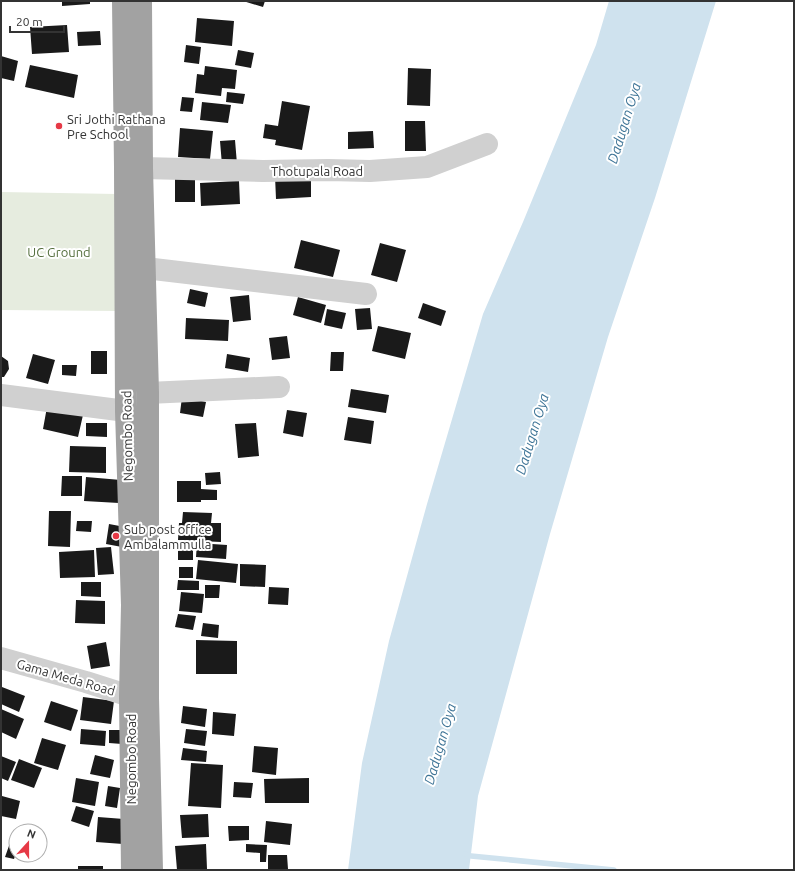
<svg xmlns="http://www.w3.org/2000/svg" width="795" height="871" font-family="Ubuntu,sans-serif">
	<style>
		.green { fill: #e6ecdf }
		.water { fill: #cfe2ee }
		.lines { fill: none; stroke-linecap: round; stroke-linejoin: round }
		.stream { stroke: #cfe2ee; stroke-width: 5.5 }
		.building { fill: #1a1a1a }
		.minor { stroke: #d0d0d0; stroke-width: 22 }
		.trunk { stroke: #a2a2a2; stroke-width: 22 }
		.poi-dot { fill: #e63946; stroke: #fff; stroke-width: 1.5 }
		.labels { text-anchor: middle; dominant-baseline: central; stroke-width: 4; stroke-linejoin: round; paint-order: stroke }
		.poi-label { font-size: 13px; fill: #333; stroke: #fff; text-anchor: start }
		.street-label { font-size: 13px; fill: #333; stroke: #fff }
		.park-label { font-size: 13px; fill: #56703f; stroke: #fff }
		.water-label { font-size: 14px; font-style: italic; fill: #3f7597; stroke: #fff }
	</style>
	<rect width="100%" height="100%" fill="#fff"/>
	<!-- green -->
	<path class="green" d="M 1,192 L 117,194 L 118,311 L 1,310 Z"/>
	<!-- water -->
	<path class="water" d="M 609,1 L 716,1 L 655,198 L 608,337 L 550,534 L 478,796 L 469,870 L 348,870 L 362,763 L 389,641 L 427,504 L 483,314 L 523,222 L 596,45 Z"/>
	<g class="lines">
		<!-- stream -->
		<path class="stream" d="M 465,854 L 471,856 L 614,870"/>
	</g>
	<!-- building -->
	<path class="building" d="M 62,1 L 90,1 L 90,4 L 62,6 Z
		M 243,1 L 265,1 L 263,7 Z
		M 197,18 L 234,21 L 232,46 L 195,42 Z
		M 67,25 L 69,52 L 32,54 L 30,27 Z
		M 100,31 L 101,45 L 78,46 L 77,32 Z
		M 186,45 L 201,47 L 199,64 L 184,62 Z
		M 238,50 L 254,53 L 251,68 L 235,65 Z
		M 1,56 L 18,61 L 14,81 L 1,78 Z
		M 30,65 L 78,75 L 74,98 L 25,87 Z
		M 205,66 L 237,70 L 235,89 L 222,88 L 221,96 L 195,93 L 197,74 L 204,75 Z
		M 408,68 L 431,69 L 430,106 L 407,105 Z
		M 227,92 L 245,94 L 243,104 L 226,102 Z
		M 182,97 L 194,98 L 192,112 L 180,111 Z
		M 282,101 L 310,106 L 302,150 L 275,145 L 276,140 L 263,138 L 265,124 L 278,126 Z
		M 202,102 L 231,105 L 228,123 L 200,120 Z
		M 405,121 L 425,121 L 426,151 L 405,151 Z
		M 180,128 L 213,131 L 210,159 L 178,157 Z
		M 373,131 L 374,148 L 348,149 L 348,132 Z
		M 235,140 L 237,164 L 222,165 L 220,141 Z
		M 311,175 L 311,197 L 276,199 L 275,176 Z
		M 175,178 L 195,178 L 195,202 L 175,202 Z
		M 239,181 L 240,204 L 201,206 L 200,183 Z
		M 301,240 L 340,250 L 333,277 L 294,268 Z
		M 380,243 L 406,250 L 397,282 L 371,275 Z
		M 190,289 L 208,293 L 205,307 L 187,303 Z
		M 249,295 L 251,320 L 233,322 L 230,297 Z
		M 298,297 L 326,305 L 321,323 L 293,315 Z
		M 423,303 L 446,311 L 441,326 L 418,318 Z
		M 370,308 L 372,329 L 357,330 L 355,309 Z
		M 327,309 L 346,313 L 342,329 L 324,325 Z
		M 186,318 L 229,320 L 228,341 L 185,339 Z
		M 378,326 L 411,333 L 405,359 L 372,351 Z
		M 287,336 L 290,358 L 272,360 L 269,338 Z
		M 91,351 L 107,351 L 107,374 L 91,374 Z
		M 331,352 L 344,352 L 343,371 L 330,371 Z
		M 33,354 L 55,360 L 48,384 L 26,378 Z
		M 227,354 L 250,358 L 248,372 L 225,368 Z
		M 1,356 L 8,361 L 9,369 L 4,377 L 1,377 Z
		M 62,365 L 77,365 L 76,376 L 62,375 Z
		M 351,389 L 389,395 L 386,413 L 348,407 Z
		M 182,397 L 206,402 L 203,417 L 180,413 Z
		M 47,407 L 83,415 L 78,437 L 43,429 Z
		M 287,410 L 307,413 L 303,437 L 283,433 Z
		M 348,417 L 374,421 L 371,444 L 344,440 Z
		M 86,423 L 107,423 L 107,437 L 86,436 Z
		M 256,423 L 259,456 L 238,458 L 235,424 Z
		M 70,446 L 106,447 L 106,473 L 69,472 Z
		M 220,472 L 221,484 L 206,485 L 205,473 Z
		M 62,476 L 82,476 L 82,496 L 61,496 Z
		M 86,477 L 121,480 L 119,503 L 84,501 Z
		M 177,481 L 201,481 L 201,489 L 217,490 L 217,500 L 201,500 L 201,502 L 177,502 Z
		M 49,511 L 71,511 L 70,547 L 48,546 Z
		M 183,512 L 212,513 L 211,523 L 221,523 L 221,542 L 178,540 L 179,523 L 182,523 Z
		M 77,521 L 92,521 L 91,532 L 76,531 Z
		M 109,524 L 125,527 L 122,547 L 106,544 Z
		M 197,543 L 227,545 L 226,559 L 196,557 Z
		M 178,546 L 193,546 L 193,560 L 178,560 Z
		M 111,547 L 114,574 L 98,575 L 96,548 Z
		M 94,550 L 95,577 L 60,578 L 59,552 Z
		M 198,560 L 238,564 L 236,583 L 196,579 Z
		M 240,564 L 266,565 L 265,587 L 240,586 Z
		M 179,567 L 193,567 L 193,578 L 179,578 Z
		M 178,580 L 199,581 L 199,590 L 177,590 Z
		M 81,582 L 101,582 L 101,597 L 81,596 Z
		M 205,585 L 220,585 L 219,598 L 205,598 Z
		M 269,587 L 289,588 L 288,605 L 268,604 Z
		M 181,592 L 204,594 L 202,613 L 179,611 Z
		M 76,600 L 105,601 L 105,624 L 75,623 Z
		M 178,614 L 196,616 L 193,630 L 175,627 Z
		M 203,623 L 219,625 L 218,638 L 201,636 Z
		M 196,640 L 237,641 L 237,674 L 196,674 Z
		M 106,642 L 110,666 L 91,669 L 87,646 Z
		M 2,687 L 25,696 L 19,712 L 1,704 L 1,691 Z
		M 83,697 L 114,701 L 111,724 L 80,720 Z
		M 51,701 L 78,710 L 71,731 L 44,722 Z
		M 183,706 L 207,709 L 205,727 L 181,723 Z
		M 1,709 L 24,719 L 16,739 L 1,732 Z
		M 213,712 L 236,714 L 234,736 L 212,734 Z
		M 81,729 L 106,731 L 105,746 L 80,744 Z
		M 186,729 L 207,731 L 205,746 L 184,743 Z
		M 109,730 L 122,730 L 122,744 L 109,743 Z
		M 42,738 L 66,745 L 58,770 L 34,763 Z
		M 254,746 L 278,748 L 276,775 L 252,772 Z
		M 183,748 L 207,751 L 206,762 L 181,760 Z
		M 95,755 L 114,760 L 110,778 L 90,774 Z
		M 1,756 L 16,762 L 8,781 L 1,778 Z
		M 19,759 L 42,768 L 34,788 L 11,780 Z
		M 191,763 L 223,765 L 221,808 L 188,806 Z
		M 76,778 L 99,782 L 95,806 L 72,802 Z
		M 309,778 L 309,803 L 265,803 L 264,779 Z
		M 234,782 L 253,783 L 251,798 L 233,797 Z
		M 108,786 L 120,788 L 117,808 L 105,806 Z
		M 2,796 L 20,801 L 16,819 L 1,816 Z
		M 76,806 L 94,811 L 89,827 L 71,821 Z
		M 208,814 L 209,837 L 182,838 L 180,815 Z
		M 98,817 L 124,819 L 123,844 L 96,842 Z
		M 266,821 L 292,824 L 290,845 L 264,842 Z
		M 228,826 L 249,826 L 249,840 L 229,841 Z
		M 40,836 L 45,837 L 40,851 Z
		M 10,843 L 16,845 L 16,853 L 14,859 L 5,857 Z
		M 206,844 L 207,869 L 177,870 L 175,846 Z
		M 246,844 L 267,845 L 266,862 L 260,862 L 260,853 L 246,852 Z
		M 25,855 L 39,855 L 38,859 Z
		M 268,855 L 287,855 L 288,869 L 268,869 Z
		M 78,866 L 103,866 L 103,870 L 78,870 Z"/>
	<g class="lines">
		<!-- minor -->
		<path class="minor" d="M 142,168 L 263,171 L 328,170 L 370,171 L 427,167 L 487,144
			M 145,268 L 366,294
			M 148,393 L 279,387
			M 1,395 L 126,411
			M 1,658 L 86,682 L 130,696"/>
		<!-- trunk -->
		<path class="trunk" d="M 123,1 L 125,167 L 126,411 L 132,605 L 130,696 L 132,870
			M 141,1 L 142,168 L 148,393 L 148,698 L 152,870"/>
	</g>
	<!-- markers -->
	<g class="poi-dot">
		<circle cx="59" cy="126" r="4"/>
		<circle cx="116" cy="536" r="4"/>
	</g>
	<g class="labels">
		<!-- poi labels -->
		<g class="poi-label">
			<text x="67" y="119">Sri Jothi Rathana<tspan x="67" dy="15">Pre School</tspan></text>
			<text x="124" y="529">Sub post office<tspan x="124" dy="15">Ambalammulla</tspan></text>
		</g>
		<!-- street labels -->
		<g class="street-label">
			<text x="317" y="171">Thotupala Road</text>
			<text transform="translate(127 436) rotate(-91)">Negombo Road</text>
			<text transform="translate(66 677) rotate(16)">Gama Meda Road</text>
			<text transform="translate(131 759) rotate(-90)">Negombo Road</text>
		</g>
		<!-- park labels -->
		<g class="park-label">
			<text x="59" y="252">UC Ground</text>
		</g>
		<!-- water labels -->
		<g class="water-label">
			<text transform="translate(624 123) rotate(-73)">Dadugan Oya</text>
			<text transform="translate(532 434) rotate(-73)">Dadugan Oya</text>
			<text transform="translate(440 744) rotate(-74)">Dadugan Oya</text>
		</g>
	</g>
	<!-- border -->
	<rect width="795" height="871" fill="none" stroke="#333333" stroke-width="4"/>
	<!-- north arrow -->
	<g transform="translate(28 843) rotate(21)"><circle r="19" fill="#ffffff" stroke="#adadad"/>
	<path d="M0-3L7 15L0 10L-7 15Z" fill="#e63946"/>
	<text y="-6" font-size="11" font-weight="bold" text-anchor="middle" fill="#333333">N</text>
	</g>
	<!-- scale -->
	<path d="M10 26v6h54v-6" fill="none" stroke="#333333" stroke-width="2"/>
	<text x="16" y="26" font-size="12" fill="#333333" stroke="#ffffff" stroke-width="3" paint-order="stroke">20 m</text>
</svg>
